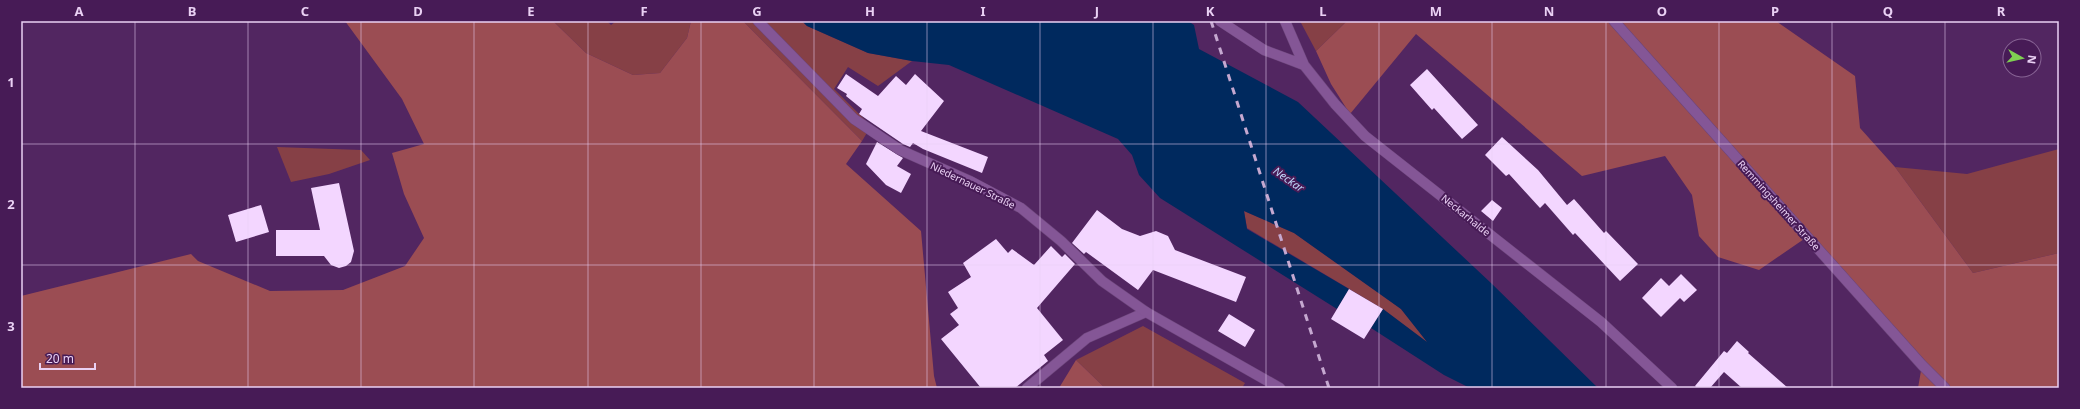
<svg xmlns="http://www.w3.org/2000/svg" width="2080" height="409" font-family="'Noto Sans',sans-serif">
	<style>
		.green { fill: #864046 }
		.forest { fill: #9b4d53 }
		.water { fill: #00295e }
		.building { fill: #f3d6ff }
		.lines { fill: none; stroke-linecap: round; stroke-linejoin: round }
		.street-casing { stroke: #6c457a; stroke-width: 11 }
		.secondary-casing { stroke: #6c457a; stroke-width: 11 }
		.street { stroke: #845696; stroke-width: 10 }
		.secondary { stroke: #845696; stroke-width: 10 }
		.rail { stroke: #c5a8d0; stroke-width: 3; stroke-dasharray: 7 7; stroke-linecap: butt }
		.grid { fill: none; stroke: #ead1f4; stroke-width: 1; stroke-opacity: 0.55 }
		.labels { text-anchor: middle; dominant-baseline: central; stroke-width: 4; stroke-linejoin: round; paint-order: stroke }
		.street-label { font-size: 10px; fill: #ead1f4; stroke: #471b56 }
		.water-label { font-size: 11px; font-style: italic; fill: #bfd7f9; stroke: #471b56 }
		.neatline { fill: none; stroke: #ead1f4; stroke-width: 1.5 }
		.grid-label { font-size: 13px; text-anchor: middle; font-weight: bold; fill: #ead1f4 }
	</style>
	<rect width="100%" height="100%" fill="#522661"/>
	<!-- green -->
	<path class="green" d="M 553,21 L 607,21 L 611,25 L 616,21 L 691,21 L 687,38 L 660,73 L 633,75 L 586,53 Z
		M 743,21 L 802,21 L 807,26 L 868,53 L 912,61 L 878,86 L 848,67 L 834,89 L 871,126 L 862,141 Z
		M 1300,21 L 1347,21 L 1316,51 Z
		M 277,147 L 361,150 L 370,160 L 329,174 L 291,182 Z
		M 2059,149 L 2059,253 L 1973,273 L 1895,167 L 1967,174 Z
		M 1244,211 L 1294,233 L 1401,309 L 1428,343 L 1383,309 L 1247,228 Z
		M 1143,326 L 1245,383 L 1242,388 L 1105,388 L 1076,360 Z"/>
	<!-- forest -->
	<path class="forest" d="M 345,21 L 553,21 L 586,53 L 633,75 L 660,73 L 687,38 L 691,21 L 743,21 L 862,141 L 846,164 L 921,231 L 934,376 L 937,388 L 21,388 L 21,296 L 191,254 L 198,261 L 270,291 L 343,290 L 405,266 L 424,238 L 404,194 L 392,153 L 424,144 L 402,99 Z
		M 1347,21 L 1776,21 L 1855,76 L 1860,128 L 1895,167 L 1973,273 L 2059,253 L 2059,388 L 1918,388 L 1922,365 L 1807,237 L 1759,270 L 1718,257 L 1699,236 L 1692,195 L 1665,156 L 1582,176 L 1416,34 L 1350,114 L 1331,84 L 1316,51 Z
		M 1076,360 L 1105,388 L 1059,388 Z"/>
	<!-- water -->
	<path class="water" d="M 802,21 L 1188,21 L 1194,25 L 1199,49 L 1298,102 L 1491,283 L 1598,388 L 1470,388 L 1444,375 L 1371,328 L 1383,309 L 1427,342 L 1401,309 L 1294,233 L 1244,211 L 1247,229 L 1349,289 L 1337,309 L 1160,198 L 1139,175 L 1132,155 L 1118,139 L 949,65 L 912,61 L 868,53 L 807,26 Z"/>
	<!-- building -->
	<path class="building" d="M 1427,69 L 1478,125 L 1462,139 L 1434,108 L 1432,110 L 1410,85 Z
		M 846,74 L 878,96 L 896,76 L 906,85 L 915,74 L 944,101 L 921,131 L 988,157 L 982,173 L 923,149 L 913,143 L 910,147 L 903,144 L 859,114 L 862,109 L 846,96 L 847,94 L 837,88 Z
		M 1502,137 L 1538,170 L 1567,205 L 1574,199 L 1604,233 L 1606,231 L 1638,264 L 1620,281 L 1575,233 L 1573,235 L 1545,203 L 1540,208 L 1509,174 L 1506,176 L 1485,155 Z
		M 877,142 L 903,158 L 897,166 L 911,174 L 901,193 L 886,185 L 866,164 Z
		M 339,183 L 354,251 L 351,262 L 346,266 L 339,268 L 331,265 L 324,256 L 276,256 L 276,230 L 320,230 L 311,188 Z
		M 1492,200 L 1502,208 L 1493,221 L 1481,211 Z
		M 261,205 L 269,232 L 236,242 L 228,215 Z
		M 1097,210 L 1122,229 L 1140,236 L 1156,231 L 1168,236 L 1175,250 L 1246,277 L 1236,302 L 1153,270 L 1138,290 L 1086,252 L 1084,254 L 1072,243 Z
		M 996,239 L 1008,253 L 1012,249 L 1034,265 L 1051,246 L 1062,257 L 1065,254 L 1075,264 L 1037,308 L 1063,340 L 1044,355 L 1048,361 L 1015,388 L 981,388 L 941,339 L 959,325 L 950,314 L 958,308 L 948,292 L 971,277 L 963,263 Z
		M 1681,274 L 1697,290 L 1684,302 L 1680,298 L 1661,317 L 1642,298 L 1661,278 L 1669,286 Z
		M 1349,289 L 1383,309 L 1364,339 L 1331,319 Z
		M 1229,314 L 1255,330 L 1245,347 L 1218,331 Z
		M 1737,341 L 1749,352 L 1748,353 L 1788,388 L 1742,388 L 1724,372 L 1710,388 L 1697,388 L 1695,386 L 1724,351 L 1727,353 Z"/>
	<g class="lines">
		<defs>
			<path id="street" d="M 1220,21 L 1264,50 L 1304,65
				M 1285,21 L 1304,65 L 1335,104 L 1365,136 L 1601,322 L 1672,388
				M 1027,388 L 1087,338 L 1146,312"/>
			<path id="secondary" d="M 758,21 L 854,119 L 900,150 L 970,181 L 1021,208 L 1061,241 L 1102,281 L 1146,312 L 1280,388
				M 1614,21 L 1922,365 L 1945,388"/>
		</defs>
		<!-- street casing -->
		<use href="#street" class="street-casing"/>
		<!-- secondary casing -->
		<use href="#secondary" class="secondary-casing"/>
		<!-- street -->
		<use href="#street" class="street"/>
		<!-- secondary -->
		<use href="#secondary" class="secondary"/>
		<!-- rail -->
		<path class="rail" d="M 1211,21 L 1329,388"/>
	</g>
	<!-- grid -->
	<path class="grid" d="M 135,21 L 135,388M 248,21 L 248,388M 361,21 L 361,388M 474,21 L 474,388M 588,21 L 588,388M 701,21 L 701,388M 814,21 L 814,388M 927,21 L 927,388M 1040,21 L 1040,388M 1153,21 L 1153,388M 1266,21 L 1266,388M 1379,21 L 1379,388M 1492,21 L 1492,388M 1606,21 L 1606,388M 1719,21 L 1719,388M 1832,21 L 1832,388M 1945,21 L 1945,388M 21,144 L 2059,144M 21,265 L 2059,265"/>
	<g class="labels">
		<!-- street labels -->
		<g class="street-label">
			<text transform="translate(973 185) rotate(26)">Niedernauer Straße</text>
			<text transform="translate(1779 205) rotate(48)">Remmingsheimer Straße</text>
			<text transform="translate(1466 215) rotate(39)">Neckarhalde</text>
		</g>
		<!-- water labels -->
		<g class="water-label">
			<text transform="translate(1289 179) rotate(35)">Neckar</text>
		</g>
	</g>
	<!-- border -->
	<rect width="2080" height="409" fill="none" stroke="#471b56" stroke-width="44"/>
	<!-- north arrow -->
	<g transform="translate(2022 58) rotate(98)"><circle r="19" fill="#471b56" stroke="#886495"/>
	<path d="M0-3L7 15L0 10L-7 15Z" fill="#7fd052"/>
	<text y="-6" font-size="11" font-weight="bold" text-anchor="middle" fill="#ead1f4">N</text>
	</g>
	<!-- scale -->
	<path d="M40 363v6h55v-6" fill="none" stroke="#ead1f4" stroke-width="2"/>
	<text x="46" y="363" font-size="12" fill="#ead1f4" stroke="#471b56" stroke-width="3" paint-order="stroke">20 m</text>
	<rect x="22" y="22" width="2036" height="365" class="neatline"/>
	<g class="grid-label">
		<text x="79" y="16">A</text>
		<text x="192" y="16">B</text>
		<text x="305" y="16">C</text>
		<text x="418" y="16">D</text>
		<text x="531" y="16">E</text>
		<text x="644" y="16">F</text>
		<text x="757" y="16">G</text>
		<text x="870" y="16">H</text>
		<text x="983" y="16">I</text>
		<text x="1097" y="16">J</text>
		<text x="1210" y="16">K</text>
		<text x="1323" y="16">L</text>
		<text x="1436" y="16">M</text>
		<text x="1549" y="16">N</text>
		<text x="1662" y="16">O</text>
		<text x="1775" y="16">P</text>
		<text x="1888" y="16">Q</text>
		<text x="2001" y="16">R</text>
		<text x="11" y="87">1</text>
		<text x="11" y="209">2</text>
		<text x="11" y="331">3</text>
	</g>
</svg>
